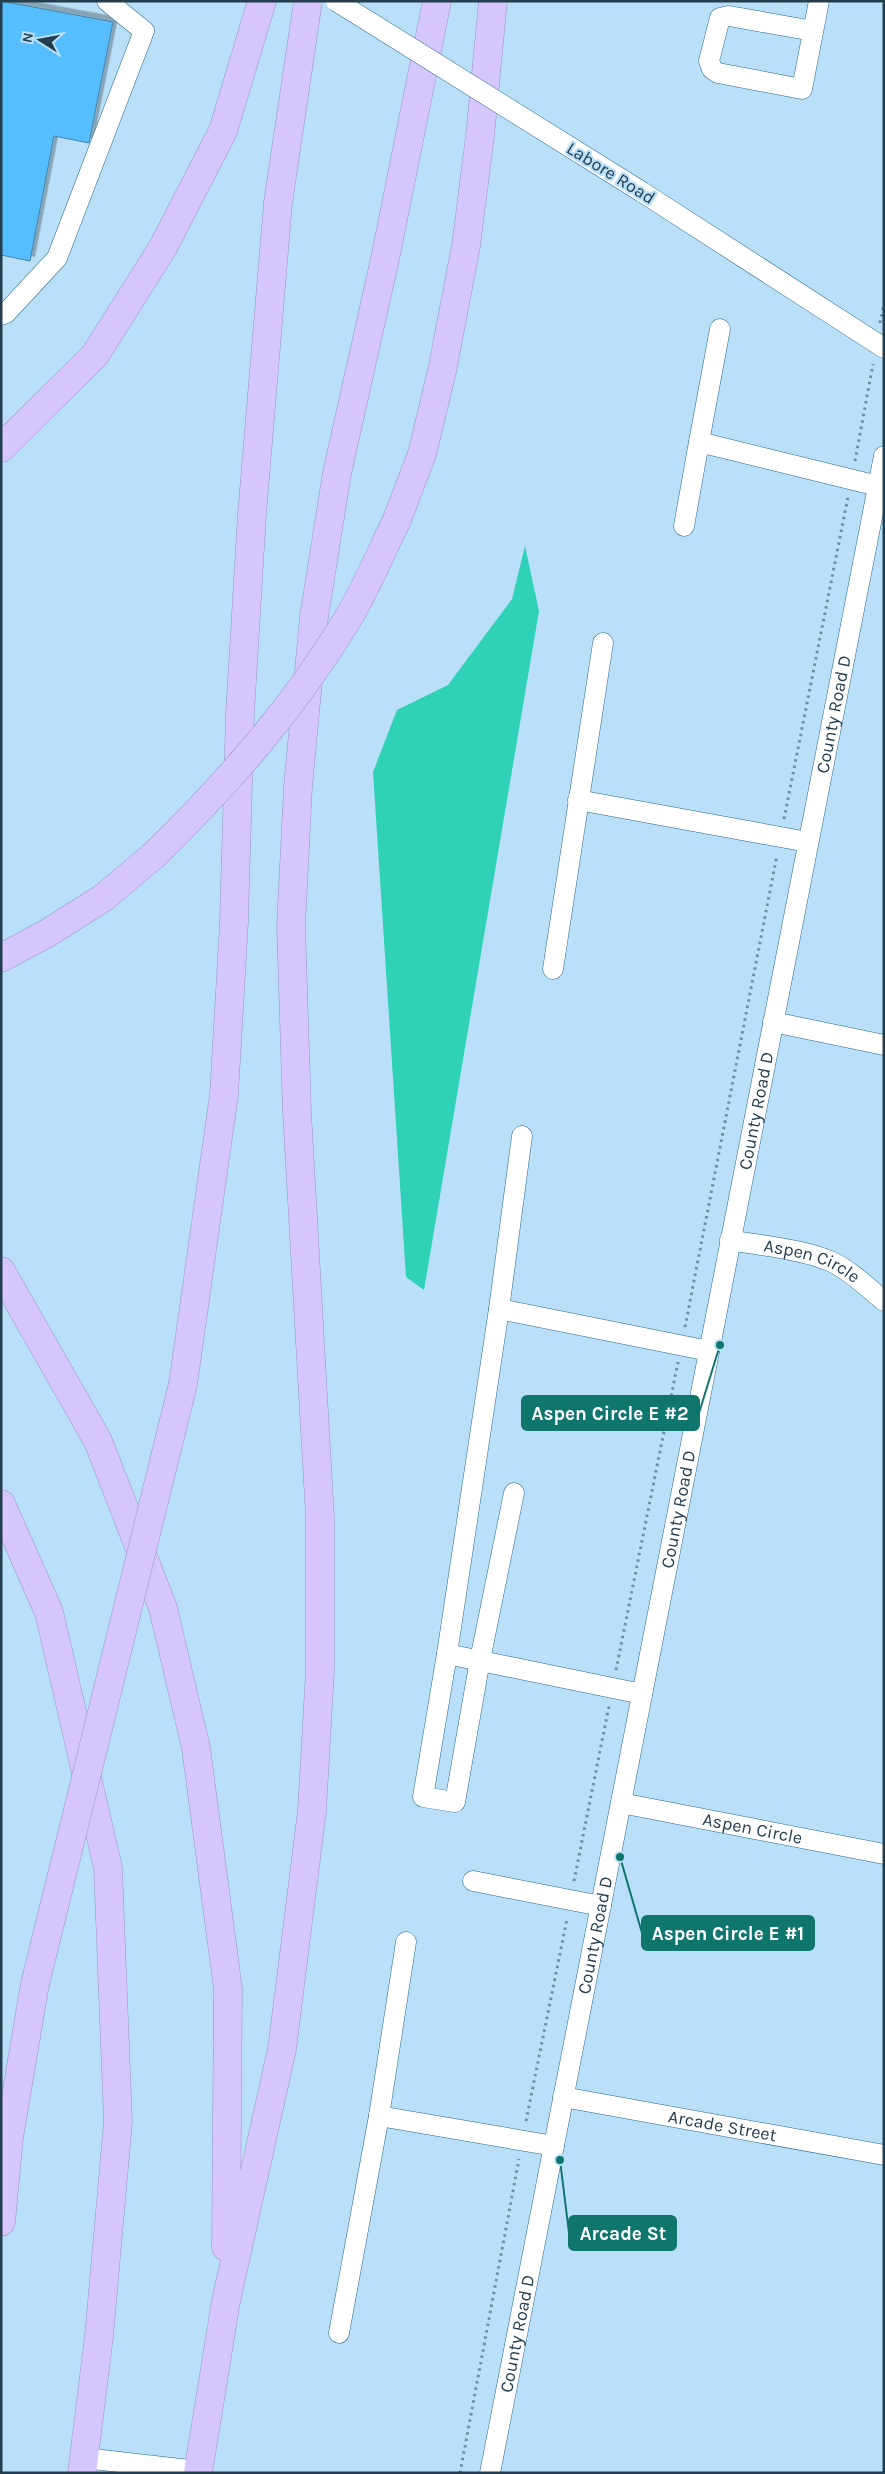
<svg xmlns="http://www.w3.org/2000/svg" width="885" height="2474" font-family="Karla,sans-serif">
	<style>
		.water { fill: #30d2b7 }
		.building { fill: #54befe; stroke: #4481a7; filter: url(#shadow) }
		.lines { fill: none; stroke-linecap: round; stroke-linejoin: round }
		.minor-casing { stroke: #27668b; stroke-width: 21 }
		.highway-casing { stroke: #9896c1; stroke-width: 29 }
		.path { stroke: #6f8fa4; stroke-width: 3; stroke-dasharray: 2.5 4; stroke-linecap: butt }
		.minor { stroke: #fff; stroke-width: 20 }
		.highway { stroke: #d6c6fe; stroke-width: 28 }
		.minor-bridge-casing { stroke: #27668b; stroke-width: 21; stroke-linecap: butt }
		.highway-bridge-casing { stroke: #9896c1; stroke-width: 29; stroke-linecap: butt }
		.minor-bridge { stroke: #fff; stroke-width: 20 }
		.highway-bridge { stroke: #d6c6fe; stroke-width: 28 }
		.labels { text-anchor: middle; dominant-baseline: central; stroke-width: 4.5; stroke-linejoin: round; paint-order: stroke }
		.street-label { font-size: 18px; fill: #243e4f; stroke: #badff8 }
		.leader { fill: none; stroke: #0f766e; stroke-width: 2 }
		.callout-dot { fill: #0f766e; stroke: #badff8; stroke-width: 2 }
		.callout { fill: #0f766e; stroke: #0f766e; stroke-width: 2 }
		.callout-label { font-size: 19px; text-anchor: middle; font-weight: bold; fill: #fff }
	</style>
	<defs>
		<filter id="shadow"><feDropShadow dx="4.5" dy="-4.5" stdDeviation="0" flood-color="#0004"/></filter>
	</defs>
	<rect width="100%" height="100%" fill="#badff8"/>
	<!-- water -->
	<path class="water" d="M 525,546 L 539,611 L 424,1290 L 406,1277 L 373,772 L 397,710 L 448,685 L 512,599 Z"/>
	<!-- building -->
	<path class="building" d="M 1,1 L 113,22 L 89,143 L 54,136 L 30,261 L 1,255 Z"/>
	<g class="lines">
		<defs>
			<g id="minor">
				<path d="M 813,31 L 729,16 L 720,18 L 709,61 L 712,69 L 718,73 L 802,89 L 819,1"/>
				<path d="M 642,192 L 884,348"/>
				<path d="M 1,315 L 6,313 L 57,258 L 144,31 L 107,1"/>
				<path d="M 699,442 L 720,329"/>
				<path d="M 684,526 L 699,442 L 878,486"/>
				<path d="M 578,800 L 808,842"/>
				<path d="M 553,969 L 603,643"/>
				<path d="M 773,1022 L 884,1045"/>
				<path id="s1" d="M 730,1240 C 762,1246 803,1249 832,1262 C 851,1271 867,1287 884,1301"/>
				<path d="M 499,1309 L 522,1136"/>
				<path d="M 447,1654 L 423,1797 L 455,1802 L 480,1660 L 514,1493"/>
				<path d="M 642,1694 L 447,1654 L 499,1309 L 709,1351"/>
				<path id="s2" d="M 621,1803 L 884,1854"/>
				<path d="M 473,1881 L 601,1906"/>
				<path id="s3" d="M 563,2097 L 884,2155"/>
				<path d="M 379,2116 L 406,1942"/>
				<path d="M 339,2333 L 379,2116 L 554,2146"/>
				<path d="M 84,2458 L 198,2471"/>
				<path id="s4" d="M 490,2473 L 884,456"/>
			</g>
			<path id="highway" d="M 1,448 L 95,355 L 162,249 L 223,131 L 262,1
				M 396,522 L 422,454 L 442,371 L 466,246 L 480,136 L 493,1
				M 1,958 L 46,934 L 103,898 L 153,856
				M 1,1271 L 98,1441 L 163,1608 L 196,1748 L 228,1989 L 226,2247
				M 183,1384 L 224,1095 L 234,922 L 240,714 L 252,514 L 278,203 L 308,1
				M 1,1504 L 49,1612 L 108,1868 L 118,2122 L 99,2336 L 82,2473
				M 1,2222 L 9,2137 L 35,1984
				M 198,2473 L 226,2301 L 282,2049 L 312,1811 L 320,1670 L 320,1518 L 297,1112 L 291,926 L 298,787 L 314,617 L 337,473 L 385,259 L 437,1"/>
		</defs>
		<!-- minor casing -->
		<use href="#minor" class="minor-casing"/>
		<!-- highway casing -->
		<use href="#highway" class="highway-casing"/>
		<!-- path -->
		<path class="path" d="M 880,323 L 884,304
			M 855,461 L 873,364
			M 784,819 L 848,497
			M 685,1327 L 777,855
			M 616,1670 L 678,1362
			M 574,1881 L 609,1706
			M 526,2121 L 567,1919
			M 460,2473 L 519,2159"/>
		<!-- minor -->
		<use href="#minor" class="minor"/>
		<!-- highway -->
		<use href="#highway" class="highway"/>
		<defs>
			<path id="minor-bridge" d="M 336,1 L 642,192"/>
			<path id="highway-bridge" d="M 153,856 C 227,784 293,709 347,620 C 366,589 380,554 396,522
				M 35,1984 L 183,1384"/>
		</defs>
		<!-- minor-bridge casing -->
		<use href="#minor-bridge" class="minor-bridge-casing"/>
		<!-- highway-bridge casing -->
		<use href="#highway-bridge" class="highway-bridge-casing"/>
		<!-- minor-bridge -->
		<use href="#minor-bridge" class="minor-bridge"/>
		<!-- highway-bridge -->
		<use href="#highway-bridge" class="highway-bridge"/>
	</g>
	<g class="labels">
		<!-- street labels -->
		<g class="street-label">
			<text transform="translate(611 173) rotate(32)">Labore Road</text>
			<text stroke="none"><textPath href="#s4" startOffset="1792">County Road D</textPath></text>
			<text stroke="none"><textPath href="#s4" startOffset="1388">County Road D</textPath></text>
			<text stroke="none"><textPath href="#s1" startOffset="85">Aspen Circle</textPath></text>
			<text stroke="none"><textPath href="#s4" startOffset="982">County Road D</textPath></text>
			<text stroke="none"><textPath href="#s2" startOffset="134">Aspen Circle</textPath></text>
			<text stroke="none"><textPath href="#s4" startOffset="548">County Road D</textPath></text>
			<text stroke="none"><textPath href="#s3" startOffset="162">Arcade Street</textPath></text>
			<text stroke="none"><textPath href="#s4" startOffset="142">County Road D</textPath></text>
		</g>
	</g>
	<!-- callouts -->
	<path class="leader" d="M720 1345L699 1413M620 1857L642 1933M560 2160L569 2233"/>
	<g class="callout-dot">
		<circle cx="720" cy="1345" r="5"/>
		<circle cx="620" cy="1857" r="5"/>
		<circle cx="560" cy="2160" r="5"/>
	</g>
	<g class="callout">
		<rect x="522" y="1396" width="177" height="34" rx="5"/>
		<rect x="642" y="1916" width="172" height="34" rx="5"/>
		<rect x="569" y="2216" width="107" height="34" rx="5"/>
	</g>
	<g class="callout-label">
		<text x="610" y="1420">Aspen Circle E #2</text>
		<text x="728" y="1940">Aspen Circle E #1</text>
		<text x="623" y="2240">Arcade St</text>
	</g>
	<!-- border -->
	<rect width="885" height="2474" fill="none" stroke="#243e4f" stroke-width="5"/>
	<!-- north arrow -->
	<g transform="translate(40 40) rotate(281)" stroke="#badff8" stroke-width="4" paint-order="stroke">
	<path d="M0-4L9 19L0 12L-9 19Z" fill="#243e4f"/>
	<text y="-8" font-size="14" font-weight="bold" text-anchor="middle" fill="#243e4f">N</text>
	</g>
</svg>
